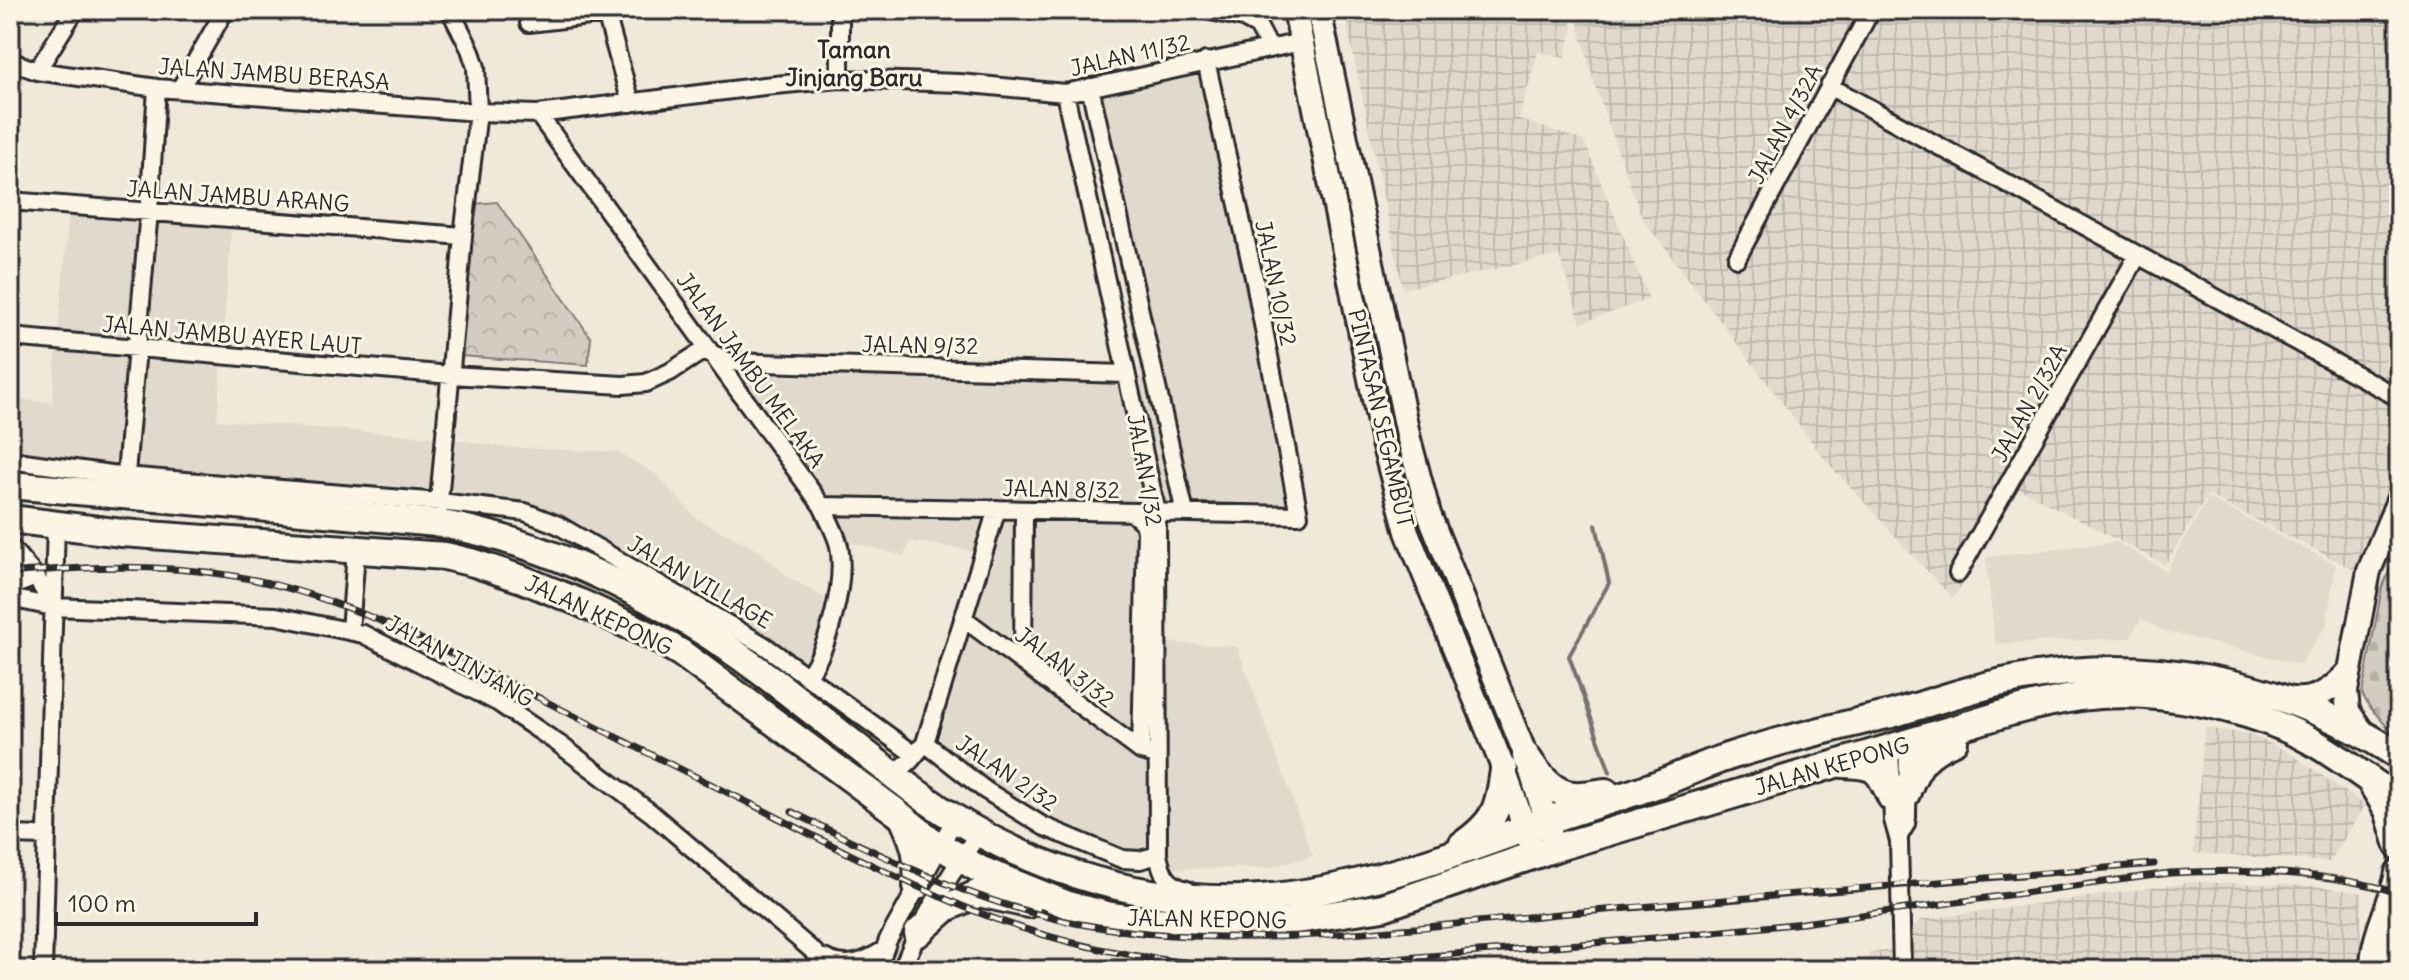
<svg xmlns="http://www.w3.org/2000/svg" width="2409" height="980" font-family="Delius,sans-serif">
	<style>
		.built { fill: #e0dacc }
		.industrial { fill: url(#industrial-grid) }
		.cemetery { fill: url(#cemetery-stones); stroke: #7e7c76; stroke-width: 2 }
		.park { fill: url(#park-crowns); stroke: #7e7c76; stroke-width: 2 }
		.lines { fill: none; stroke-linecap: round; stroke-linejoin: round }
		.stream { stroke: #75736d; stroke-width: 4 }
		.street-casing { stroke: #2b2b2b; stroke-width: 22 }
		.secondary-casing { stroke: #2b2b2b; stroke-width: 28 }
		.primary-casing { stroke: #2b2b2b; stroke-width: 32 }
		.street { stroke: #fcf5e5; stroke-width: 16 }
		.secondary { stroke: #fcf5e5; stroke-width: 22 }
		.primary { stroke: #fcf5e5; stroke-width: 26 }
		.rail-casing { stroke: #2b2b2b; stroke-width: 7 }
		.rail { stroke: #fcf5e5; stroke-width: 4; stroke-dasharray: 12; stroke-linecap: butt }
		.labels { text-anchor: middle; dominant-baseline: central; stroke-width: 6; stroke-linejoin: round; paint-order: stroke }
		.street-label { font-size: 22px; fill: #2b2b2b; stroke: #fcf5e5 }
		.neighbourhood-label { font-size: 24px; font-weight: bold; fill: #2b2b2b; stroke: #fcf5e5 }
	</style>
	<defs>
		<pattern id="industrial-grid" width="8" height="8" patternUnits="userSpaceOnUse" patternTransform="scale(2)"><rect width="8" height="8" fill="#e0dacc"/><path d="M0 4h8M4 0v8" fill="none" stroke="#c0bbaf"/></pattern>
		<pattern id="cemetery-stones" width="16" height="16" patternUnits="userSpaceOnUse" patternTransform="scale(2)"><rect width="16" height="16" fill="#d2cdc0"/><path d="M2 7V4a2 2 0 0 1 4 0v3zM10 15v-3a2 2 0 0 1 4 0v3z" fill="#b4b0a5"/></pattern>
		<pattern id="park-crowns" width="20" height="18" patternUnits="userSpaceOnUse" patternTransform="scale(2)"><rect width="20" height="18" fill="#d2cdc0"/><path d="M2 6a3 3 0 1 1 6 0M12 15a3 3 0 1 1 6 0" fill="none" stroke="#b4b0a5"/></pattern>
	</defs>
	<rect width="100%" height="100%" fill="#efe9da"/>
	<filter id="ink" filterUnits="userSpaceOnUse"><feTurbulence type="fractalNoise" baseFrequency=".0125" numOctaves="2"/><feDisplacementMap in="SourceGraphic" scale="16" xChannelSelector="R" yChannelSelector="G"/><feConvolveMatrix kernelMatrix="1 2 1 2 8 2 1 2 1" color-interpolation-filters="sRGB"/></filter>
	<g filter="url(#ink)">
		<!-- built -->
		<path class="built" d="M 1200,68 L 1291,506 L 1145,504 L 1150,642 L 1237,646 L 1313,856 L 1267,868 L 1136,869 L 1058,844 L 937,747 L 993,554 L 910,541 L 904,556 L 849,542 L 830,498 L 733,369 L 1142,378 L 1083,97 Z
			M 69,210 L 232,222 L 217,420 L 437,437 L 503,447 L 617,452 L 657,475 L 696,518 L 761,552 L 788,577 L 832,602 L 806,670 L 560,519 L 10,456 L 10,399 L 52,402 Z
			M 2208,498 L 2336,565 L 2326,626 L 2300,665 L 2164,631 L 2141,619 L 2130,638 L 1995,644 L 1986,557 L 2116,542 L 2166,571 Z"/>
		<!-- industrial -->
		<path class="industrial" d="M 1344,10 L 1568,10 L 1573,27 L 1565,57 L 1538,52 L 1519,119 L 1584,141 L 1649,299 L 1581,323 L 1559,255 L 1403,289 Z
			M 1574,10 L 2399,10 L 2399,540 L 2380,583 L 2208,495 L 2165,565 L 2020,489 L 1953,599 L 1827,462 L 1642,218 L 1595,86 Z
			M 2205,728 L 2249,734 L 2288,752 L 2365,805 L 2330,862 L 2193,853 Z
			M 2194,882 L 2317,886 L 2362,893 L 2359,970 L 1867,970 L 1869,953 L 1893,950 L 1920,920 Z"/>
		<!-- cemetery -->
		<path class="cemetery" d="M 2399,548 L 2399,723 L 2395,736 L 2369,706 L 2362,694 L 2382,588 Z"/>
		<!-- park -->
		<path class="park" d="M 497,202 L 591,338 L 588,365 L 460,356 L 474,204 Z"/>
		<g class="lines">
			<!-- stream -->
			<path class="stream" d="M 1596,525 L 1609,583 L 1569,656 L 1610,772"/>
			<defs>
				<path id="street" d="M 605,10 L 631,103
					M 840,10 L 840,79
					M 1206,10 L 1243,18 L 1258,26 L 1269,47
					M 529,23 L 606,14
					M 10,61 L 37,71 L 157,88 L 478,112 L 538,114 L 764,86 L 840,79 L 960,83 L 1065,93 L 1301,42
					M 37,71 L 75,10
					M 1829,86 L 2399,398
					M 1090,87 L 1185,513
					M 180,89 L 225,10
					M 1065,93 L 1157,513 L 1158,855 C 1162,874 1167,885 1187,890
					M 538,114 L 822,506 C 828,519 836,533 839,546 C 846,582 829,648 807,677
					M 10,201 L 463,236
					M 1737,258 L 1871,10
					M 10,337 L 451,375 L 623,385 L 646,383 L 670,372 L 701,352 L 715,355 L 729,362 L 1126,374
					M 10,460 L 125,476 L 440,502 L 525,512 L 558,525 L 765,646 L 915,755
					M 125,485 L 149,211 L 157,88
					M 822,506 L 1299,515 L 1255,282 L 1206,61
					M 438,512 L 463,236 L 478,112 L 476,67 L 470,49 L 450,10
					M 1131,512 L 1144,523 L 1146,532 L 1141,751
					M 10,547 L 36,577 L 52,605
					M 344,549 L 354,555 L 355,565 L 350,631
					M 1958,573 L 2138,255
					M 10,587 L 36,577
					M 10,598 L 53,607 L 276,616 L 363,634 L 497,702 L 559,744 L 651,813 L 813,951 L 832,970
					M 963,618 L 1141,751 L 1149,753
					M 1023,663 L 1024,510
					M 925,743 L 985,790 L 1043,826 L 1122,859 L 1140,860 L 1158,855
					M 1890,749 L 1893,820 L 1899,841 L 1902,970
					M 893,775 L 910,761 L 925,743 L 997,509
					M 10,835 L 46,836
					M 1899,836 L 1906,824 L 1907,817 L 1908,744
					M 824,958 C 846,970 865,962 884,950
					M 43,970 L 56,524
					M 877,970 L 888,940 L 955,819
					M 902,970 C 920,921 949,875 979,833"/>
				<path id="secondary" d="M 1295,10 L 1383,443 L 1407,532 L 1504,770 L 1530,842
					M 1319,10 L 1409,439 L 1429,514 L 1526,756 L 1551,835
					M 2286,698 C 2314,704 2332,690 2350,670
					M 2364,734 L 2348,711 L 2346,691 L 2369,571 L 2399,498
					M 2386,970 L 2399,946"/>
				<path id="primary" d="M 10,485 L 437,523 C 531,539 631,584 710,636 C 781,683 845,739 913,790 C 1012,864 1137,907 1261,898 C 1356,891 1438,860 1526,828 C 1566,813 1607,802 1647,788 C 1674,779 1700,766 1727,757 C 1780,740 1836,727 1891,714 C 1928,704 1965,690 2003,682 C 2141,652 2282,679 2399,756
					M 10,519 L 122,533 L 445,556 L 474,563 L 522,579 L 581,603 L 654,637 L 681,653 L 896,812 L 932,841 L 979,869 L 1068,905 L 1111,916 L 1147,921 L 1220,923 L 1284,922 L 1383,907 L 1555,848 L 2010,712 C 2040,704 2069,697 2100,695 C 2167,690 2255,709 2313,742 C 2342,759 2370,781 2399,800
					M 1526,756 C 1536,772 1553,794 1574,795 C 1584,796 1596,793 1606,792
					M 1843,764 C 1876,765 1878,768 1891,797
					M 2372,784 L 2388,810 L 2399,846
					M 1906,794 C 1917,765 1925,753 1954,741
					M 904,820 C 916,845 919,858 917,886
					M 1462,845 C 1495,822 1499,809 1504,770
					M 918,933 L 946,908 L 979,893 L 1028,904
					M 2374,970 C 2373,937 2393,905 2399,873"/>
			</defs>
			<!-- street casing -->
			<use href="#street" class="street-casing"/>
			<!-- secondary casing -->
			<use href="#secondary" class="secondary-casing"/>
			<!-- primary casing -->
			<use href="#primary" class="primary-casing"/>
			<!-- street -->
			<use href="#street" class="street"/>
			<!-- secondary -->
			<use href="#secondary" class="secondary"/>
			<!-- primary -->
			<use href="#primary" class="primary"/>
			<defs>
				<path id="rail" d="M 10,573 C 102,565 198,562 287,588 C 380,614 463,659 549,703 C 619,739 690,774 761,809 C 827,843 893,877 962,906 C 1074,953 1196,972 1317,965 L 1654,938 L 1803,923 L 2170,873 C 2246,869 2325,871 2399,893
					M 792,812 C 889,860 989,910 1098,927 C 1254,951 1414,927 1570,913 C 1765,895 1960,879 2154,864"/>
			</defs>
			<!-- rail casing -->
			<use href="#rail" class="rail-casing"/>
			<!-- rail -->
			<use href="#rail" class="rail"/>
		</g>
	</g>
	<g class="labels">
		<!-- street labels -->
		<g class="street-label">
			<text transform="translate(1130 55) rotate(-13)">JALAN 11/32</text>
			<text transform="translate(274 74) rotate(4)">JALAN JAMBU BERASA</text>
			<text transform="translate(1785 124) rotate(-62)">JALAN 4/32A</text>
			<text transform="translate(238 196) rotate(4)">JALAN JAMBU ARANG</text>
			<text transform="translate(1276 283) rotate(78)">JALAN 10/32</text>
			<text transform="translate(232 335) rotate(5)">JALAN JAMBU AYER LAUT</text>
			<text transform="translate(920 345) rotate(1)">JALAN 9/32</text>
			<text transform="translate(751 370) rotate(54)">JALAN JAMBU MELAKA</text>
			<text transform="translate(2029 403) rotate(-61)">JALAN 2/32A</text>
			<text transform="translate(1381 418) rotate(77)">PINTASAN SEGAMBUT</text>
			<text transform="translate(1145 470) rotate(80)">JALAN 1/32</text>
			<text transform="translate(1061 489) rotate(1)">JALAN 8/32</text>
			<text transform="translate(700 582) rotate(30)">JALAN VILLAGE</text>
			<text transform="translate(599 615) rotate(25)">JALAN KEPONG</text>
			<text transform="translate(460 661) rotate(29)">JALAN JINJANG</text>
			<text transform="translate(1065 667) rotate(37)">JALAN 3/32</text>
			<text transform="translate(1832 766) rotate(-16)">JALAN KEPONG</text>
			<text transform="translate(1007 773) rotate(34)">JALAN 2/32</text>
			<text transform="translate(1207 919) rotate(1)">JALAN KEPONG</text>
		</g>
		<!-- neighbourhood labels -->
		<g class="neighbourhood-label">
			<text x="854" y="49">Taman<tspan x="854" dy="28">Jinjang Baru</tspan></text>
		</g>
	</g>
	<!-- margin -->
	<rect width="2409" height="980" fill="none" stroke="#fcf5e5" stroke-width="40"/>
	<rect x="20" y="20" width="2369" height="940" fill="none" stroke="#2b2b2b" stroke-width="3" filter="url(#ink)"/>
	<!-- scale -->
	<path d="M56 912v12h200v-12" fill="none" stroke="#2b2b2b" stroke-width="4"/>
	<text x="68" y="912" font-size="24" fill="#2b2b2b" stroke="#fcf5e5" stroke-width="6" paint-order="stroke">100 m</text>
</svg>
